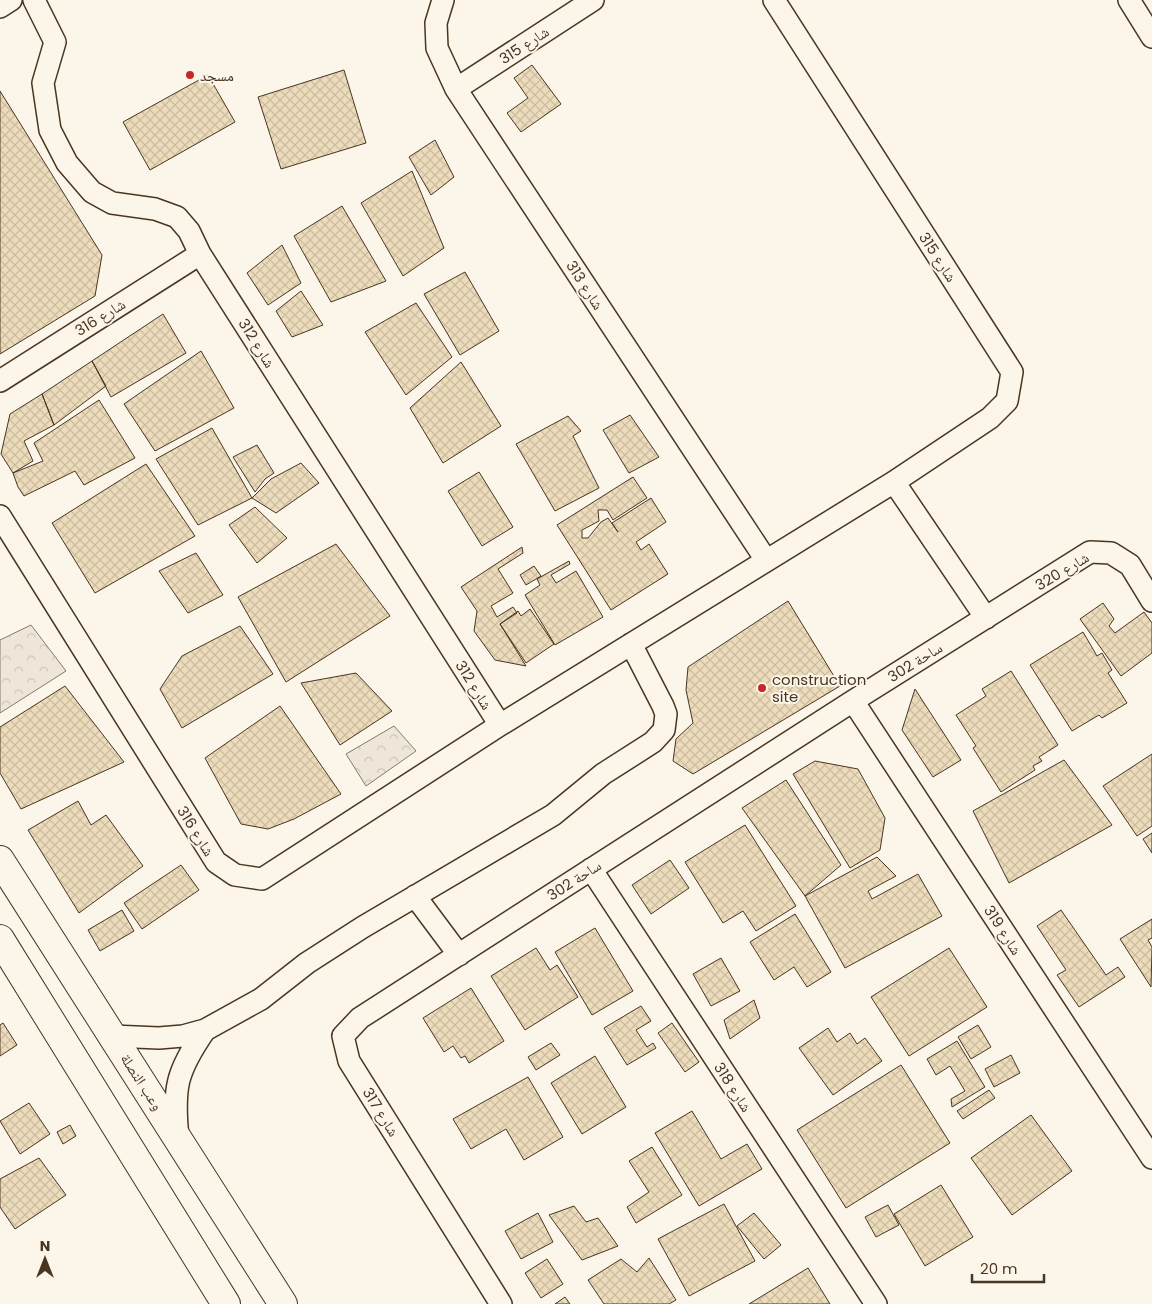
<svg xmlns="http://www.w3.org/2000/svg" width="1152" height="1304" font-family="Poppins,'Noto Naskh Arabic',sans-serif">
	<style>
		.park { fill: url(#park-crowns); stroke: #887966 }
		.building { fill: url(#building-cross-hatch); stroke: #4a3520 }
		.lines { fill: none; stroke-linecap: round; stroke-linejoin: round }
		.minor-casing { stroke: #4a3520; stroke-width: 24 }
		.tertiary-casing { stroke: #4a3520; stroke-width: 30 }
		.minor { stroke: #fbf6e9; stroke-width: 21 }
		.tertiary { stroke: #fbf6e9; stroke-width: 28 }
		.poi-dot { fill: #c62828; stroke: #fbf6e9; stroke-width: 2 }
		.labels { text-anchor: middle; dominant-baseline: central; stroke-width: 4; stroke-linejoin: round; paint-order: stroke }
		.street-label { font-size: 15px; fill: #4a3520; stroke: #fbf6e9 }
		.poi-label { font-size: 15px; fill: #4a3520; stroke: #fbf6e9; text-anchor: start }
	</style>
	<defs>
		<pattern id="park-crowns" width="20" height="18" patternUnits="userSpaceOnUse" patternTransform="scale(1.25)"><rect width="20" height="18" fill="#ede6d9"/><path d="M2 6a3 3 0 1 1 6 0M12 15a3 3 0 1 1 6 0" fill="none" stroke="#cdc6ba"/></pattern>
		<pattern id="building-cross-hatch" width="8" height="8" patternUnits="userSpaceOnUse" patternTransform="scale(1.25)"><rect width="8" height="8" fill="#ecdcbc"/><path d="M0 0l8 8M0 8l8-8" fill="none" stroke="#ccbda1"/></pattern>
	</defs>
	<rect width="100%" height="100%" fill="#fbf6e9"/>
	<!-- park -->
	<path class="park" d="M 31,625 L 66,671 L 0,713 L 0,640 Z
		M 394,726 L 416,751 L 366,786 L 346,754 Z"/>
	<!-- building -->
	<path class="building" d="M 532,65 L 561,104 L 521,132 L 507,113 L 528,98 L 514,78 Z
		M 344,70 L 366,143 L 281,169 L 258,97 Z
		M 208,75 L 235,122 L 150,170 L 123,122 Z
		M 0,91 L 102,255 L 95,296 L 0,354 Z
		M 435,140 L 454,177 L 431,195 L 409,157 Z
		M 412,171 L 444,248 L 403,276 L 361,203 Z
		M 342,206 L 386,281 L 331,302 L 294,236 Z
		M 282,245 L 301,283 L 268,305 L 247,273 Z
		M 465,272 L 499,331 L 460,355 L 424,294 Z
		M 301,291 L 323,325 L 292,337 L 276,311 Z
		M 416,303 L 452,357 L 406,395 L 365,332 Z
		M 163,314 L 186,353 L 111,397 L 92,361 Z
		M 201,351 L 234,408 L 155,451 L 124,404 Z
		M 92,361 L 106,386 L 54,425 L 42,394 Z
		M 461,362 L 501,426 L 443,463 L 410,408 Z
		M 42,394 L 54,425 L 24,441 L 33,461 L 13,473 L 1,454 L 10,414 Z
		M 99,400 L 135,458 L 84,485 L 75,471 L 24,496 L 18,487 L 13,473 L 43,461 L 34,443 Z
		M 630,415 L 659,457 L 629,473 L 603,430 Z
		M 568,416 L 581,431 L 573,436 L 599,488 L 555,511 L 516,444 Z
		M 212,428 L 252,498 L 198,525 L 156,459 Z
		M 257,445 L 274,473 L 265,479 L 255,492 L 233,457 Z
		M 301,463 L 319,483 L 276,513 L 252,498 L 271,479 Z
		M 146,464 L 195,536 L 95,593 L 52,523 Z
		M 479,472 L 513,527 L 482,546 L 448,491 Z
		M 633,477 L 647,498 L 613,520 L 607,510 L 598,510 L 599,521 L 582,530 L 582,538 L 588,538 L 601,522 L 608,518 L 618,532 L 612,523 L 651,498 L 666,522 L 636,542 L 641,550 L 649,544 L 668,574 L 611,610 L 557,525 Z
		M 255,507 L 287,538 L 257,563 L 229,525 Z
		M 336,544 L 390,616 L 286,682 L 238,597 Z
		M 522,547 L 523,553 L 498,569 L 513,593 L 491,606 L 497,617 L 513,607 L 517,613 L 500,624 L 526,666 L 495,660 L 474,631 L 477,611 L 461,587 Z
		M 196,553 L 223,595 L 188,613 L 159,571 Z
		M 569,561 L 570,564 L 551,575 L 556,583 L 576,571 L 603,617 L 555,645 L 525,595 L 540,585 L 537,579 Z
		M 534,566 L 541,576 L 526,585 L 520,575 Z
		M 788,601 L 840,686 L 693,774 L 673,761 L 676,739 L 693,723 L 686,690 L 688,667 Z
		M 1103,603 L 1114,619 L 1109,626 L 1115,633 L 1144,612 L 1152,623 L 1152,653 L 1121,676 L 1080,619 Z
		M 530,609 L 554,644 L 526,663 L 500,624 L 518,611 L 521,616 Z
		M 240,626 L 273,674 L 182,728 L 160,689 L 182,656 Z
		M 1083,632 L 1097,656 L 1102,653 L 1112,670 L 1108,673 L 1127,703 L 1102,718 L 1099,715 L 1072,731 L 1030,665 Z
		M 1011,671 L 1058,745 L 1039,757 L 1042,761 L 1033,766 L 1035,770 L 1001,792 L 973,748 L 976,746 L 956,715 L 986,696 L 982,689 Z
		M 356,673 L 392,711 L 340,745 L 301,683 Z
		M 65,686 L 124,762 L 21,809 L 0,773 L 0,727 Z
		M 915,689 L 961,760 L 933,777 L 902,730 Z
		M 280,706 L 341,794 L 294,819 L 268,829 L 241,824 L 205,758 Z
		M 1152,754 L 1152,826 L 1137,836 L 1103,786 Z
		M 1064,760 L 1112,825 L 1009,883 L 973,811 Z
		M 815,761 L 858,769 L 885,818 L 880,850 L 850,868 L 793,774 Z
		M 786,780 L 841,865 L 805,896 L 742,808 Z
		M 78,801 L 91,825 L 106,815 L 143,866 L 79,913 L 28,830 Z
		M 745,825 L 796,906 L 756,931 L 743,911 L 723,923 L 685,862 Z
		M 1152,833 L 1152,853 L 1143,839 Z
		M 877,857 L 896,876 L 868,891 L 872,899 L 918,874 L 942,916 L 845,968 L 805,896 Z
		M 670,860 L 689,888 L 651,914 L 632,885 Z
		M 181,865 L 199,890 L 142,929 L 124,903 Z
		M 122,910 L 134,931 L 100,951 L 88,930 Z
		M 1061,910 L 1106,975 L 1118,967 L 1125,977 L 1079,1007 L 1057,975 L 1066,970 L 1037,926 Z
		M 795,914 L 831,972 L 807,987 L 794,967 L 774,980 L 750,942 Z
		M 1152,919 L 1152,938 L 1148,940 L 1152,947 L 1151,987 L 1120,939 Z
		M 595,928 L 633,991 L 592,1015 L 555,952 Z
		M 536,948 L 550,970 L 557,965 L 578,997 L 525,1030 L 491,976 Z
		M 949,948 L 987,1007 L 909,1056 L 871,997 Z
		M 721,958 L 740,991 L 711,1006 L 693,974 Z
		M 471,988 L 504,1041 L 469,1063 L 465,1056 L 461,1058 L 453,1046 L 444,1052 L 423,1018 Z
		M 754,1000 L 760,1018 L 730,1039 L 724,1020 Z
		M 641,1006 L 651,1021 L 636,1030 L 647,1047 L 653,1043 L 656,1048 L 627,1065 L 604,1028 Z
		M 3,1023 L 17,1045 L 0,1056 L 0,1025 Z
		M 672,1023 L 699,1062 L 685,1072 L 658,1033 Z
		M 978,1025 L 991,1047 L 971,1059 L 958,1037 Z
		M 828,1028 L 837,1042 L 850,1033 L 857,1044 L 865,1038 L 882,1061 L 833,1095 L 799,1048 Z
		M 957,1041 L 985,1087 L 952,1107 L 951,1099 L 965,1091 L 950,1066 L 936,1075 L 927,1059 Z
		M 551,1043 L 560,1055 L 536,1070 L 528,1057 Z
		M 1011,1055 L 1020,1073 L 994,1087 L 985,1069 Z
		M 595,1056 L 626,1107 L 582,1134 L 551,1083 Z
		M 901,1065 L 950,1143 L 846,1208 L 797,1130 Z
		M 528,1077 L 563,1137 L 524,1160 L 506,1129 L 471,1149 L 453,1119 Z
		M 989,1090 L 995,1098 L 963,1119 L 957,1111 Z
		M 29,1103 L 50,1134 L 20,1154 L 0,1121 Z
		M 692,1111 L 721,1159 L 747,1144 L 762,1169 L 699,1206 L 655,1133 Z
		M 1031,1115 L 1072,1171 L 1012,1215 L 971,1158 Z
		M 70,1125 L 76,1136 L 63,1144 L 57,1132 Z
		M 652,1147 L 682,1195 L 636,1223 L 627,1207 L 649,1192 L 629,1161 Z
		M 39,1158 L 66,1195 L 15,1229 L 0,1207 L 0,1179 Z
		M 941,1185 L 973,1237 L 925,1266 L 894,1214 Z
		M 724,1204 L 755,1261 L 689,1296 L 658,1239 Z
		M 888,1205 L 899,1225 L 876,1237 L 865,1217 Z
		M 574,1206 L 586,1222 L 598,1218 L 618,1246 L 582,1260 L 549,1215 Z
		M 538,1213 L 553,1242 L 521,1259 L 505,1231 Z
		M 754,1213 L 781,1245 L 764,1259 L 737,1226 Z
		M 649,1258 L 676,1300 L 669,1304 L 604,1304 L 588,1280 L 621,1259 L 637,1272 Z
		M 547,1259 L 563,1284 L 541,1298 L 525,1273 Z
		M 808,1268 L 830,1304 L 749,1304 Z
		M 565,1297 L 570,1304 L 555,1304 Z"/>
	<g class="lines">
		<defs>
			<path id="minor" d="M 34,0 L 55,42 L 43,83 L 50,130 L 67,163 L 92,192 L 112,203 L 155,209 L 177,217 L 189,231 L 200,254 L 500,725
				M 443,0 L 436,23 L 437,48 L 456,89 L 766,560
				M 1129,0 L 1152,37
				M 0,7 L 11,0
				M 456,89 L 593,0
				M 0,381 L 200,254
				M 894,482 L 986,618
				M 0,516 L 216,862 L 235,875 L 262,879 L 500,725 L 894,482 L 990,418 L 1007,401 L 1012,372 L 774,0
				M 853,701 L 1152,1158
				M 591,869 L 876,1304
				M 415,896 L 459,955
				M 112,1036 L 159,1038 L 183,1036 L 205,1030 L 261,999 L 307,963 L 363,927 L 553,815 L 603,774 L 653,742 L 664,730 L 666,714 L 663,706 L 631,644
				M 178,1138 C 173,1088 176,1072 205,1030
				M 501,1304 L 349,1061 L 343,1036 L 360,1018 L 853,701 L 1090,552 L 1111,553 L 1130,565 L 1152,601"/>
			<path id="tertiary" d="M 0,860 L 283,1304
				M 0,939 L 226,1304"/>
		</defs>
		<!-- minor casing -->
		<use href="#minor" class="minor-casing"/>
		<!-- tertiary casing -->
		<use href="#tertiary" class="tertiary-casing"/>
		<!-- minor -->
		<use href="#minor" class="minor"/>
		<!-- tertiary -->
		<use href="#tertiary" class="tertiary"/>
	</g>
	<!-- markers -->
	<g class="poi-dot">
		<circle cx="190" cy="75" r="5"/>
		<circle cx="762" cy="688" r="5"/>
	</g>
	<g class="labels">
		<!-- street labels -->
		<g class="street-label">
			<text transform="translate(524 45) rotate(-33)">شارع 315</text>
			<text transform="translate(938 257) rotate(57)">شارع 315</text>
			<text transform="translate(585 285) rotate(57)">شارع 313</text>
			<text transform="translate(100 317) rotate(-32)">شارع 316</text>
			<text transform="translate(257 343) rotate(58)">شارع 312</text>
			<text transform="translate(1062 571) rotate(-31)">شارع 320</text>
			<text transform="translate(915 662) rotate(-32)">ساحة 302</text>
			<text transform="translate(474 685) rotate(58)">شارع 312</text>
			<text transform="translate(196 831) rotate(58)">شارع 316</text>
			<text transform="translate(574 880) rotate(-33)">ساحة 302</text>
			<text transform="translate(1003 930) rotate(57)">شارع 319</text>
			<text transform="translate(142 1082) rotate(57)">وعب النصلة</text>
			<text transform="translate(733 1087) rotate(57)">شارع 318</text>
			<text transform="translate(381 1112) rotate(58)">شارع 317</text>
		</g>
		<!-- poi labels -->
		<g class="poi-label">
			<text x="200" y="75">مسجد</text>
			<text x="772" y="679">construction<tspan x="772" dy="17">site</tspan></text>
		</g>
	</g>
	<!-- north arrow -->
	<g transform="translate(45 1259)" stroke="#fbf6e9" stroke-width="4" paint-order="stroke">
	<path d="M0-4L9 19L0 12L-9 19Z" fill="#4a3520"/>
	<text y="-8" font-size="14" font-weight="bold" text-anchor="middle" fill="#4a3520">N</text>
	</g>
	<!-- scale -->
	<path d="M972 1274v8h72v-8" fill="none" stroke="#4a3520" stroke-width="2.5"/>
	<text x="980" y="1274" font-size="15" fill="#4a3520" stroke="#fbf6e9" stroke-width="4" paint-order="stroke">20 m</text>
</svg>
